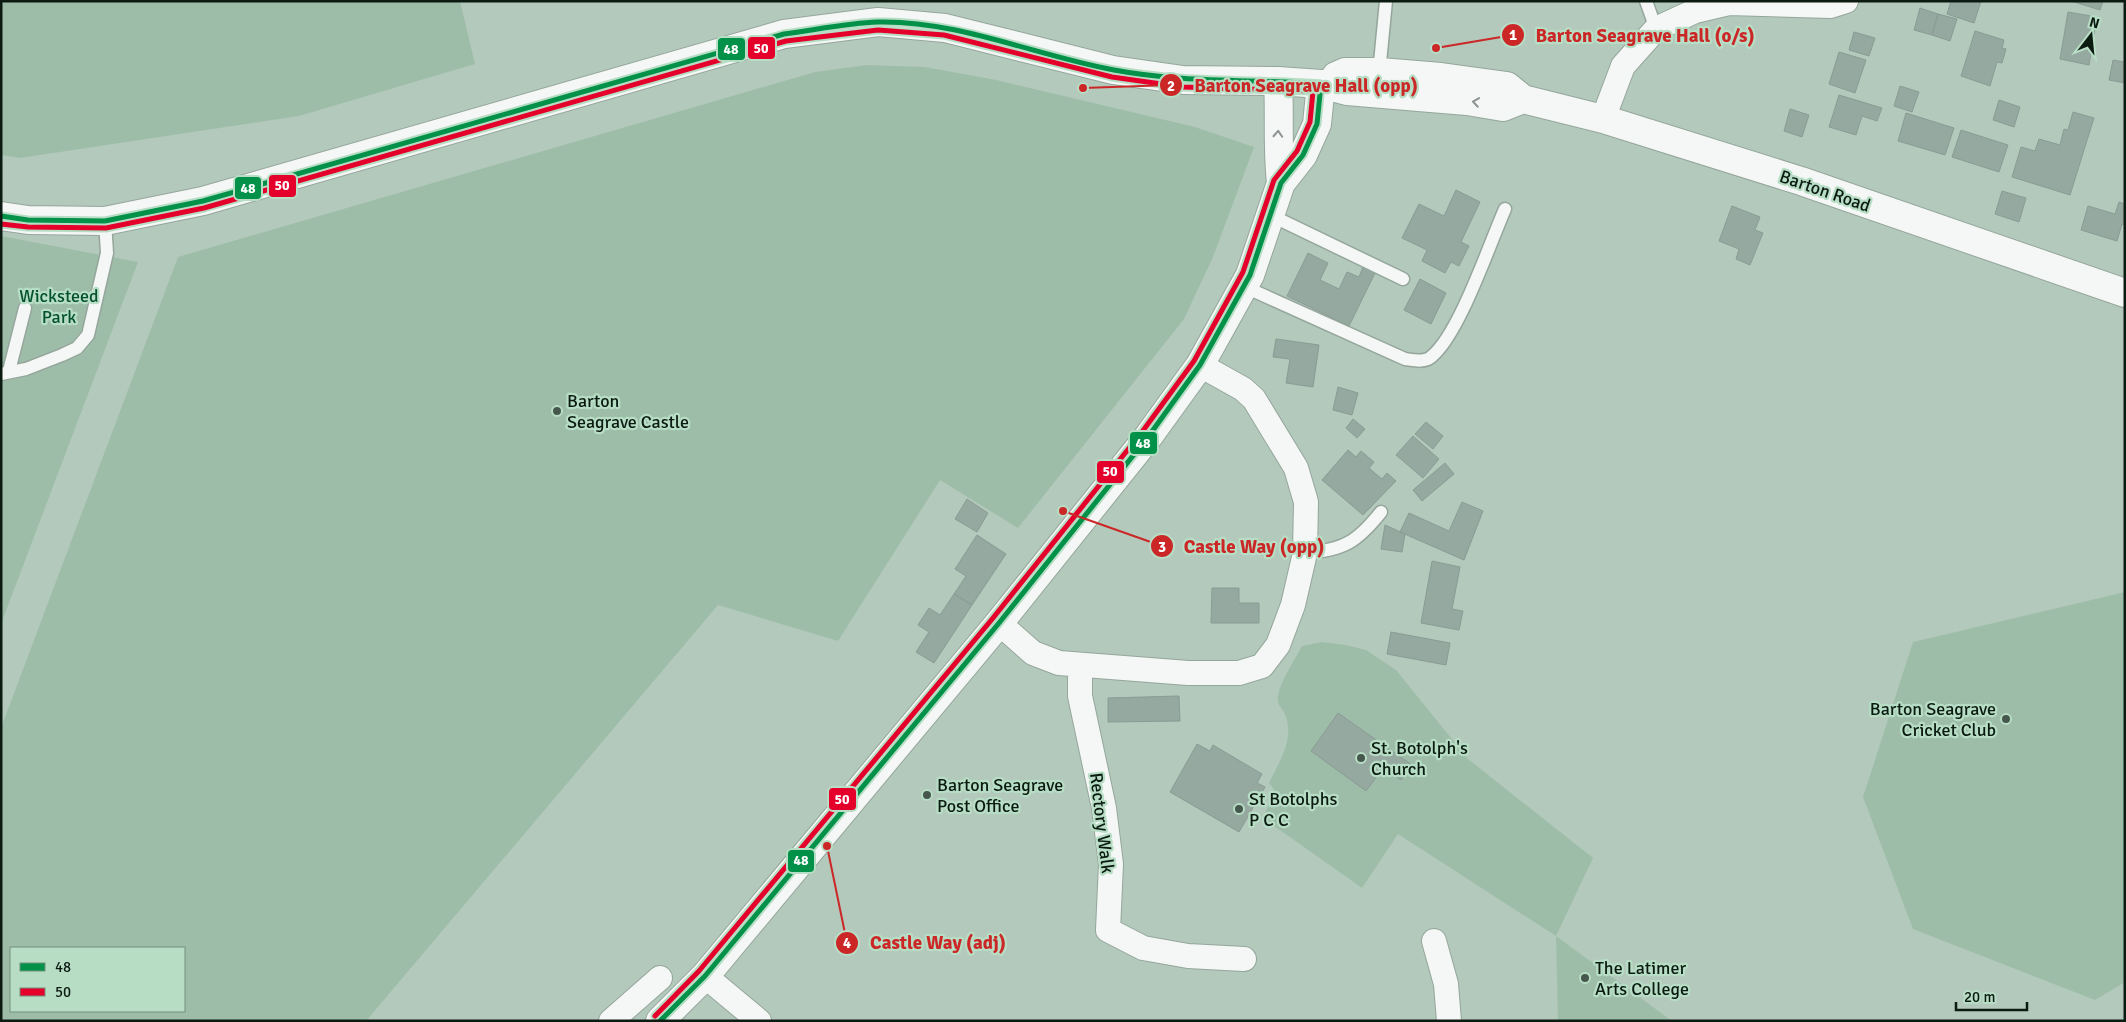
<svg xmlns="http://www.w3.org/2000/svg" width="2126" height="1022" font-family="Signika,sans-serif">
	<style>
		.green { fill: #9ebda9; fill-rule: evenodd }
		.building { fill: #95a9a0; stroke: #8a9c94 }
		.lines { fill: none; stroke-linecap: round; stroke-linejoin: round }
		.lane-casing { stroke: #95a69c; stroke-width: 15 }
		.street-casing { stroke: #95a69c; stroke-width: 26 }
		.secondary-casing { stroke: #95a69c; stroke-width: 30 }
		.primary-casing { stroke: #95a69c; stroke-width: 30 }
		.lane { stroke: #f4f7f5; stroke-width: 12 }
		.street { stroke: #f4f7f5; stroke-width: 24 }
		.secondary { stroke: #f4f7f5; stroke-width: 28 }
		.primary { stroke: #f4f7f5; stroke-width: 28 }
		.bus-1-casing { stroke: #b7dec5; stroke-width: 9 }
		.bus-2-casing { stroke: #b7dec5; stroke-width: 9 }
		.bus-1 { stroke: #029148; stroke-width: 5 }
		.bus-2 { stroke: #e4002b; stroke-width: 5 }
		.oneway { stroke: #8c948f }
		.poi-dot { fill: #46584d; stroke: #b7dec5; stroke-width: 2 }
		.labels { text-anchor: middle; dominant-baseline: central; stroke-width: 4.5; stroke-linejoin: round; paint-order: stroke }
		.street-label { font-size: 18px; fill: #0c1b12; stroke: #b7dec5 }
		.park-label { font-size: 18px; fill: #04512e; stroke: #b7dec5 }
		.poi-label { font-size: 18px; fill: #0c1b12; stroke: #b7dec5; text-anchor: start }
		.leader { fill: none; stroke: #cc2727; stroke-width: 2 }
		.callout-dot { fill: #cc2727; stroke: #b7dec5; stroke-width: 2 }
		.mark-label { font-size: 15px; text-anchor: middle; font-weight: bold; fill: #fff }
		.callout-label { font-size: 19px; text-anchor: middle; font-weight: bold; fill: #cc2727; stroke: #b7dec5; stroke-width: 4.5; stroke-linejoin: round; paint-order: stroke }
		.line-badge { stroke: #b7dec5; stroke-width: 2 }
		.badge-label { font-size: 14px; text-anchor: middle; font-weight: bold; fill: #fff }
	</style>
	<rect width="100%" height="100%" fill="#b3c9bb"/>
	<!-- green -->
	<path class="green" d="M 1,1 L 460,1 L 475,64 L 299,116 L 20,158 L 1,155 Z
		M 867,65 L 925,67 L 996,80 L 1195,127 L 1254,147 L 1213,257 L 1184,319 L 1018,528 L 940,480 L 838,641 L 718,605 L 366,1021 L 1,1021 L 1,728 L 178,257 L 815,72 ZM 184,948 L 184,1011 L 11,1011 L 11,948 Z
		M 1,236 L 138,262 L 1,624 Z
		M 2125,592 L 2125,982 L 2095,1000 L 1913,929 L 1863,797 L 1913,642 Z
		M 1322,642 L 1346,645 L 1366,650 L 1396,670 L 1468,759 L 1593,858 L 1556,936 L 1672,1021 L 1558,1021 L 1556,936 L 1398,834 L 1362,888 L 1263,818 L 1275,791 L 1269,783 C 1279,762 1294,740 1286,717 C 1283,708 1276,706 1278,696 C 1280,682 1295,659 1302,646 Z"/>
	<!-- building -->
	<path class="building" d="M 1951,1 L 1981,1 L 1974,23 L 1947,14 Z
		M 2071,1 L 2103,1 L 2100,10 Z
		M 1920,8 L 1938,14 L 1932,35 L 1914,30 Z
		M 2068,12 L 2097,17 L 2089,65 L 2060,59 Z
		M 1938,14 L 1957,19 L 1950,41 L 1932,35 Z
		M 1975,31 L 2004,40 L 2002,48 L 2006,49 L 2002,63 L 1997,62 L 1990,86 L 1961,76 Z
		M 1854,32 L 1875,38 L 1869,56 L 1849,50 Z
		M 1839,52 L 1866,60 L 1855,93 L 1829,84 Z
		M 2113,60 L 2125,62 L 2125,83 L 2109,80 Z
		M 1900,86 L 1919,92 L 1912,112 L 1894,106 Z
		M 1839,95 L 1882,108 L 1877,121 L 1862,116 L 1856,135 L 1829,127 Z
		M 1999,100 L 2020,107 L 2014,127 L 1993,120 Z
		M 1790,109 L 1809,115 L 1802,137 L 1784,131 Z
		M 2073,112 L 2094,118 L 2070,195 L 2012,177 L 2021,147 L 2035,151 L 2039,139 L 2060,145 L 2064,129 L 2068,130 Z
		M 1906,113 L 1954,128 L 1945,155 L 1898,141 Z
		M 1961,130 L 2008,145 L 1999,172 L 1952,157 Z
		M 1456,190 L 1480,202 L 1461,242 L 1469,246 L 1459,266 L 1451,262 L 1445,273 L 1422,261 L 1427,250 L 1402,238 L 1419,204 L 1444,216 Z
		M 2002,191 L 2026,198 L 2019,222 L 1995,214 Z
		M 2119,202 L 2125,204 L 2125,225 L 2122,224 L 2117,241 L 2081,230 L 2088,206 L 2115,214 Z
		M 1732,206 L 1760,217 L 1755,230 L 1763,233 L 1750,265 L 1736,259 L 1739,249 L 1719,241 Z
		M 1308,253 L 1328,263 L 1320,280 L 1339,289 L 1347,272 L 1359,277 L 1363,267 L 1375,273 L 1349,326 L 1287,296 Z
		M 1420,279 L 1446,293 L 1431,324 L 1404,310 Z
		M 1276,339 L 1319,345 L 1313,387 L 1286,383 L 1290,359 L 1273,357 Z
		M 1338,387 L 1358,393 L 1352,415 L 1333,410 Z
		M 1353,419 L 1365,429 L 1357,438 L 1346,428 Z
		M 1426,422 L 1443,436 L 1433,449 L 1415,434 Z
		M 1413,436 L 1439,459 L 1423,478 L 1396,455 Z
		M 1348,450 L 1356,457 L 1361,451 L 1374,462 L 1369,468 L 1382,479 L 1387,473 L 1396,481 L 1363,515 L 1322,480 Z
		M 1445,463 L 1454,474 L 1422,501 L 1413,490 Z
		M 967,499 L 988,513 L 977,532 L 955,519 Z
		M 1462,502 L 1483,511 L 1464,560 L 1400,532 L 1409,513 L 1449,531 Z
		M 1385,525 L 1405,534 L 1402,552 L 1381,549 Z
		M 977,535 L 1006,554 L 972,605 L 954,594 L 966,576 L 955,569 Z
		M 1432,561 L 1460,567 L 1452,609 L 1463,611 L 1459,630 L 1421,623 Z
		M 1212,588 L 1239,588 L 1239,603 L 1259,603 L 1259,623 L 1211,623 Z
		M 954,594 L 972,605 L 934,663 L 916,652 L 929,632 L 918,625 L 929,608 L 940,615 Z
		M 1391,632 L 1450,643 L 1446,665 L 1387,654 Z
		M 1179,696 L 1180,721 L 1108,722 L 1108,698 Z
		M 1338,713 L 1412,765 L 1401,780 L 1383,768 L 1366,791 L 1311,751 Z
		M 1197,744 L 1210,751 L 1213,745 L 1262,774 L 1257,783 L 1265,787 L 1239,832 L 1170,792 Z"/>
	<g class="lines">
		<defs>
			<path id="lane" d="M 1646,1 L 1656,29
				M 1379,73 L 1386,1
				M 1270,215 L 1403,279
				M 1245,287 L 1405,359 C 1413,360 1424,363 1431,357 C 1459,335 1489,245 1505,209
				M 9,371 L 25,308
				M 1,374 L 26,369 L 62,355 L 77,348 L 88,335 L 107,253 L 105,221
				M 1305,553 C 1344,550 1357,542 1381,512"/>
			<path id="street" d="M 1603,119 L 1623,66 L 1656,29 L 1695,11 L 1729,3 L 1830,6 L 1846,1
				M 999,623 L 1033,653 L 1059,663 L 1188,673 L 1239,673 L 1262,666 L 1278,645 L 1293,605 L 1305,553 L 1306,502 L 1296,468 L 1254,399 L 1243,389 L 1200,365
				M 1080,666 L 1080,696 L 1104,808 L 1111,864 L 1108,930 L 1143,948 L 1188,956 L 1244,959
				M 1434,941 L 1446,984 L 1449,1021
				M 705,976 L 759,1021
				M 611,1021 L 660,978"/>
			<path id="secondary" d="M 1278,81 C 1280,115 1277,148 1281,183
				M 660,1021 L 705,976 L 999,623 L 1148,437 L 1200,365 L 1250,275 L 1281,183 L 1303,155 L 1317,124 L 1321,84"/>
			<path id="primary" d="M 1336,76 L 1345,72 L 1380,72 L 1441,77 L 1507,86 L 1523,99 L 1603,119 L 1801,181 L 2125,293
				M 1,216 L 28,220 L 105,221 L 203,201 L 784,34 L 878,22 L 945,28 L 1113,70 L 1183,80 L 1278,81 L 1321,84 L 1347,91 L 1467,101 L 1503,107 L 1523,99"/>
		</defs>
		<!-- lane casing -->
		<use href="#lane" class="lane-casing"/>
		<!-- street casing -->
		<use href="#street" class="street-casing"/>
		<!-- secondary casing -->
		<use href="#secondary" class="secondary-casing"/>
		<!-- primary casing -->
		<use href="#primary" class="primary-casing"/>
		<!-- lane -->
		<use href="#lane" class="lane"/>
		<!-- street -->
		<use href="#street" class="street"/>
		<!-- secondary -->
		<use href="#secondary" class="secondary"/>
		<!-- primary -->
		<use href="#primary" class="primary"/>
		<defs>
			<path id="bus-1" d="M 1,216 L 28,220 L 105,221 L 203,201 L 784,34 C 815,30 847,23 878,22 C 957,20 1037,56 1114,70 C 1183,83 1252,79 1321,84 L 1317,124 L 1303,155 L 1281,183 L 1250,275 L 1200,365 L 1148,437 L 999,623 L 705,976 L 660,1021"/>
			<path id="bus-2" d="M 1,224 L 28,227 L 106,228 L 204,208 L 786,41 L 878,30 L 944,35 L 1112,77 L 1183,87 L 1313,91 L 1310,122 L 1297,151 L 1274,180 L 1243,272 L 1194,361 L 1142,432 L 993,618 L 699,971 L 655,1016"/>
		</defs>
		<!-- bus-1 casing -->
		<use href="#bus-1" class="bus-1-casing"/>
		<!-- bus-2 casing -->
		<use href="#bus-2" class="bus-2-casing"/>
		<!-- bus-1 -->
		<use href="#bus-1" class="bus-1"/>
		<!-- bus-2 -->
		<use href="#bus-2" class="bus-2"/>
	</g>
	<!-- one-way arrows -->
	<defs><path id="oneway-chevron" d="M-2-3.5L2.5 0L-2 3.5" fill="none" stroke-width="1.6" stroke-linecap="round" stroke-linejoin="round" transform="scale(1.25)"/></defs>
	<g class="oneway">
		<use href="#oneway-chevron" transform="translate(1476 102) rotate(-171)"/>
		<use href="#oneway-chevron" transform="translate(1278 134) rotate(-87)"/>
	</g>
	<!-- markers -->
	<g class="poi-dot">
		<circle cx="557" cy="411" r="5"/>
		<circle cx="2006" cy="719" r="5"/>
		<circle cx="1361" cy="758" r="5"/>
		<circle cx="927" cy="795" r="5"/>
		<circle cx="1239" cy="809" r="5"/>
		<circle cx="1585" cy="978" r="5"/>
	</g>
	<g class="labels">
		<!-- street labels -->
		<g class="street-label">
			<text transform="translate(1825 191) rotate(19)">Barton Road</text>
			<text transform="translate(1102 823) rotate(83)">Rectory Walk</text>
		</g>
		<!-- park labels -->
		<g class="park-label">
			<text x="59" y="296">Wicksteed<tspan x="59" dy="21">Park</tspan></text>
		</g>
		<!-- poi labels -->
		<g class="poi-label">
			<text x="567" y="401">Barton<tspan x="567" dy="21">Seagrave Castle</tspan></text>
			<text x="1996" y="709" text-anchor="end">Barton Seagrave<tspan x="1996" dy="21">Cricket Club</tspan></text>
			<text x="1371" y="748">St. Botolph's<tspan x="1371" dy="21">Church</tspan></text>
			<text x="937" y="785">Barton Seagrave<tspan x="937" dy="21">Post Office</tspan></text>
			<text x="1249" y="799">St Botolphs<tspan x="1249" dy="21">P C C</tspan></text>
			<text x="1595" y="968">The Latimer<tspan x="1595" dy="21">Arts College</tspan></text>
		</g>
	</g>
	<!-- callouts -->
	<path class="leader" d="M1436 48L1513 35M1083 88L1171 85M1063 511L1162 546M827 846L847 943"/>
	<g class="callout-dot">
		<circle cx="1436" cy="48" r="5"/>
		<circle cx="1083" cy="88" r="5"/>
		<circle cx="1063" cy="511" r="5"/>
		<circle cx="827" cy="846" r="5"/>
		<circle cx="1513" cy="35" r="12"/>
		<circle cx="1171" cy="85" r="12"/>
		<circle cx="1162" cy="546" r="12"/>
		<circle cx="847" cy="943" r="12"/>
	</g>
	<g class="mark-label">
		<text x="1513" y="40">1</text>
		<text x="1171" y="91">2</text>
		<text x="1162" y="552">3</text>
		<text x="847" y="948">4</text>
	</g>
	<g class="callout-label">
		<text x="1645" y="42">Barton Seagrave Hall (o/s)</text>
		<text x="1306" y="92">Barton Seagrave Hall (opp)</text>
		<text x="1254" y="553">Castle Way (opp)</text>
		<text x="938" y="949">Castle Way (adj)</text>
	</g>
	<g class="line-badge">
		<rect x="747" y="36" width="29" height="24" rx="5" fill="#e4002b"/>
		<rect x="717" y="37" width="29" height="24" rx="5" fill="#029148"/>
		<rect x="268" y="174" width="29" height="24" rx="5" fill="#e4002b"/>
		<rect x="234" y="176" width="28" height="24" rx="5" fill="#029148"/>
		<rect x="1129" y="431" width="29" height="24" rx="5" fill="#029148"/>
		<rect x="1096" y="460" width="29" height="24" rx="5" fill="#e4002b"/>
		<rect x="828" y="787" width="29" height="24" rx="5" fill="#e4002b"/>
		<rect x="787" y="849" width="28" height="24" rx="5" fill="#029148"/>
	</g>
	<g class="badge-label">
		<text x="761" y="53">50</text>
		<text x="731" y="54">48</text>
		<text x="282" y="190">50</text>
		<text x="248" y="193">48</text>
		<text x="1143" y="448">48</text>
		<text x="1110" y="476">50</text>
		<text x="842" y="804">50</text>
		<text x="801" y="865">48</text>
	</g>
	<!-- border -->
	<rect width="2126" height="1022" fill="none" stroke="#0c1b12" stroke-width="5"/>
	<!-- legend -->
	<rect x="10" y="947" width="175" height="65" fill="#b7dec5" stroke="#73907d"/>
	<rect x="20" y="963" width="25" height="8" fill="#029148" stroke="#73907d"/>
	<text x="55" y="972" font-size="15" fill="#0c1b12">48</text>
	<rect x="20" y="988" width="25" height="8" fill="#e4002b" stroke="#73907d"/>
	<text x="55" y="997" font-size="15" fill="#0c1b12">50</text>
	<!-- north arrow -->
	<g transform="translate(2091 35) rotate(16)" stroke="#b7dec5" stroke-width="4" paint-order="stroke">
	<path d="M0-4L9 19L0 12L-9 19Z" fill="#0c1b12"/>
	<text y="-8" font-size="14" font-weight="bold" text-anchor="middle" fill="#0c1b12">N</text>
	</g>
	<!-- scale -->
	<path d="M1956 1002v8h71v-8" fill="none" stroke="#0c1b12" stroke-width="2.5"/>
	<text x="1964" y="1002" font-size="15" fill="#0c1b12" stroke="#b7dec5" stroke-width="4" paint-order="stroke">20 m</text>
</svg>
